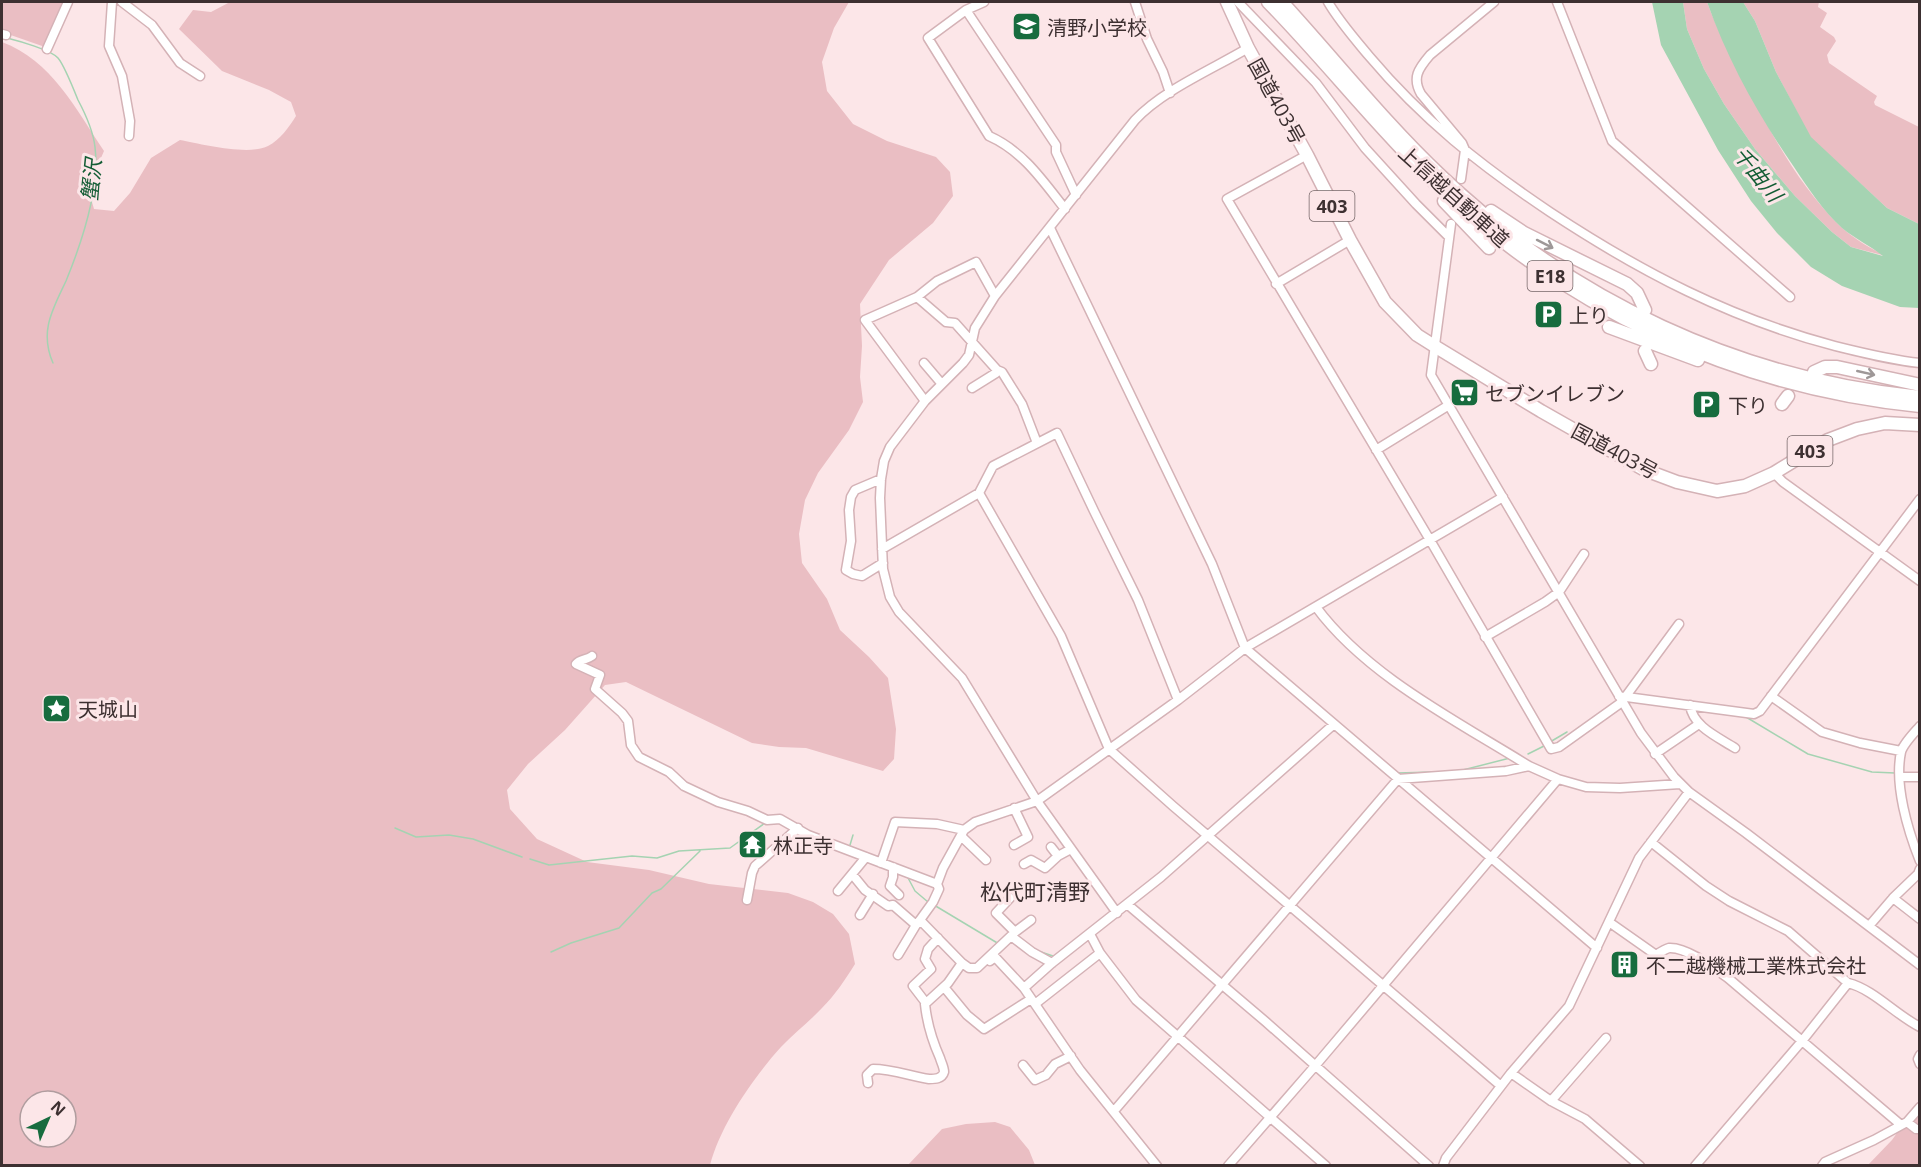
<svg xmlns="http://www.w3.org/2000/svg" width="1921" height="1167" font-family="'Open Sans','Noto Sans JP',sans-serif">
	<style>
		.green { fill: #eabec3; fill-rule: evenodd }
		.water { fill: #a5d3b2 }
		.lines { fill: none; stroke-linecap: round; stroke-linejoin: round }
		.stream { stroke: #a5d3b2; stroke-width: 1.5 }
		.minor-casing { stroke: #d4b2b6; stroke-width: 11 }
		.highway-casing { stroke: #d4b2b6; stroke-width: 15 }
		.minor { stroke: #fff; stroke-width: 8 }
		.highway { stroke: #fff; stroke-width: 12 }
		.oneway { stroke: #9e9898 }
		.labels { text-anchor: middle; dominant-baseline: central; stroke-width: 6; stroke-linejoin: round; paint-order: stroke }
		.shield { fill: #fce6e8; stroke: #766768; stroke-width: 1.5 }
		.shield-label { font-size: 18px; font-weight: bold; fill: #3d3031 }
		.poi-label { font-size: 20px; fill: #3d3031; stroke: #fce6e8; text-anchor: start }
		.street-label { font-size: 20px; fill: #3d3031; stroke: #fce6e8 }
		.water-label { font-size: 21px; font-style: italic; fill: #145d35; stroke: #fce6e8 }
		.quarter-label { font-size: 22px; fill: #3d3031; stroke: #fce6e8 }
	</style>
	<rect width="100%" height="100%" fill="#fce6e8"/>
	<!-- green -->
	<path class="green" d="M 2,2 L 64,2 L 45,47 L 2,32 Z
		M 230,2 L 849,2 L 834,28 L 822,62 L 827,91 L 853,124 L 887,141 L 936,157 L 950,172 L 953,196 L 933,223 L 889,260 L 860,304 L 862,346 L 860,377 L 863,402 L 849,430 L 818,473 L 805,500 L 799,534 L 802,563 L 827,599 L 840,630 L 869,657 L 888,678 L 896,729 L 894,759 L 883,771 L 806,748 L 779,747 L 752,743 L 626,682 L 605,685 L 565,730 L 528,764 L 507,790 L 510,809 L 537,839 L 587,862 L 649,870 L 709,884 L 788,893 L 813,902 L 833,914 L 849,934 L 855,964 C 845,980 835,995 822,1008 C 809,1022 794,1033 781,1047 C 753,1078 721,1124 710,1165 L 2,1165 L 2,42 C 51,60 76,109 104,151 L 88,188 L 94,209 L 114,211 L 130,193 L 151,158 L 180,140 C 201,144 249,156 268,146 C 280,140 289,127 296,116 L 291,102 L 269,90 L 222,71 L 179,29 L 193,10 L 211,12 ZM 30,1101 L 66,1101 L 66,1137 L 30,1137 Z
		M 1683,2 L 1707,2 C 1717,30 1732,57 1746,85 C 1772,135 1799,186 1840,226 C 1854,239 1870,248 1886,256 L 1851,247 L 1832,232 L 1795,196 L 1755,149 L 1724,104 L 1704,69 L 1687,29 Z
		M 1743,2 L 1819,2 L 1818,7 L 1827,13 L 1820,27 L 1834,37 L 1836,41 L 1827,55 L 1829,63 L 1877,96 L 1874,102 L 1875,105 L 1919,127 L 1919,224 L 1887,208 L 1810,137 L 1776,72 L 1755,21 Z
		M 1919,1102 L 1919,1165 L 1867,1166 L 1892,1140 Z
		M 995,1122 L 1010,1127 L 1029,1150 L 1035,1165 L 908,1165 L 942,1129 L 966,1124 Z"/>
	<!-- water -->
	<path class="water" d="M 1652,2 L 1683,2 L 1687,29 L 1704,69 L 1724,104 L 1755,149 L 1795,196 L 1832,232 L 1851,247 L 1883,256 C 1871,246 1855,239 1842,228 C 1823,211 1808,188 1794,167 C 1758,115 1728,61 1707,2 L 1743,2 L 1755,21 L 1776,72 L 1811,137 L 1887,208 L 1919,224 L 1919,308 L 1900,307 L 1842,286 L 1811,267 L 1777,233 L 1751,201 L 1718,150 L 1661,45 Z"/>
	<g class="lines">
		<!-- stream -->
		<path class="stream" d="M 7,38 C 19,41 51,50 58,58 C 64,65 74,90 78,100 C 86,115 93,130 95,147 C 100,189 82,242 66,281 C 53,309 39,331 53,363
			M 1746,717 L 1808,754 L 1872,772 L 1895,773
			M 1336,731 L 1386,774
			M 1550,742 L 1567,732
			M 1528,754 L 1546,745
			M 1463,770 L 1510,758
			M 1397,773 L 1434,772
			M 395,828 L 416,837 L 449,835 L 473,839 L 522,857
			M 850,845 L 853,835
			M 530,859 L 549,865 L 632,856 L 657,858 L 679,851 L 730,848 L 765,823
			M 907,876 L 915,891 L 928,902
			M 1155,877 L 1165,868
			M 934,905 L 999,944
			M 551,952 L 571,943 L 619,928 L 652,893 L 661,889 L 700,851
			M 1041,952 L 1053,956"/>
		<defs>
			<path id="minor" d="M 112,2 L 109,46 L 122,76 L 130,121 L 129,136
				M 122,2 L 152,25 L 180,63 L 200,76
				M 984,2 L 966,10 L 928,38 L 989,136 C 1023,151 1043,181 1065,209
				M 1135,2 L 1147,39 L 1163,72 L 1170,93
				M 1238,2 L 1316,83 L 1365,148 L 1416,204 L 1449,237
				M 1328,2 C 1339,21 1354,38 1369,56 C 1423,120 1480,165 1550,212 C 1641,272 1729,318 1835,346 C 1863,353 1891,360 1920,363
				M 1557,2 L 1612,141 L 1790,297
				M 966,10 L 1056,145 L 1056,152 L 1076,195
				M 2,34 L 6,35
				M 47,49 L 68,2
				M 1307,155 L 1227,199 L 1430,540 L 1551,749 L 1559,747 L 1622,702
				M 1461,179 L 1465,150 L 1462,143 L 1421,94 C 1412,78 1418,69 1430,55 L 1494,2
				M 1451,224 L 1431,375 L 1641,733 L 1674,777 L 1689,792 L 1746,833 L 1920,965
				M 1050,228 L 1212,564 L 1245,648 L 1597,948
				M 1276,284 L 1350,240
				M 917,297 L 946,322 L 955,323 L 997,370 L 1002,372 L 1022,404 L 1037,443
				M 924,363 L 941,383
				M 972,388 L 996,373 L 997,370
				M 925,401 L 865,320 L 917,297 L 937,281 L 976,262 L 995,296
				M 1376,450 L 1449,405
				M 1774,473 L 1783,482 L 1920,581
				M 881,479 L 855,490 L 851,497 L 849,510 L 851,541 L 846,570 L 853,574 L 862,576 L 883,563
				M 979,493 L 1061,636 L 1109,749 L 1173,806 L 1501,1086
				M 882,549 L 979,493 L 993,466 L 1057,433 L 1094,511 L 1138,600 L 1178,700
				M 1316,607 C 1367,676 1457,721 1529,766
				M 1485,637 L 1545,602 L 1559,592 L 1584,554
				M 592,656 C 587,660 580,659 576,664 L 600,675 L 595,689 L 622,713 L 628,721 L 631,745 L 639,757 L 669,772 L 684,786 L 718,802 L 748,811 L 767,820 L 780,819 L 808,835 L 937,884
				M 1619,696 L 1754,714 L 1760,711 L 1920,499
				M 1626,696 L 1679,624
				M 1771,696 L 1822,732 L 1860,743 L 1901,751
				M 1690,705 C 1693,727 1718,737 1735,748
				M 1920,726 C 1914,733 1903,744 1901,752 C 1894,785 1908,831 1920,861
				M 1655,754 L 1699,724
				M 1900,777 L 1920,777
				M 1014,808 L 1028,837 L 1014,845
				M 961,836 L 986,860
				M 1651,842 L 1706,886 L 1729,901 L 1788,931 L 1848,983 C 1873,989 1896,1015 1920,1027
				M 1051,847 L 1058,856 L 1071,849
				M 881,863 L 895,822 L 937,824 L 964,830
				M 1024,864 L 1031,860 L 1045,868 L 1058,856
				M 893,867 L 893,877 L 890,886 L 899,895
				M 852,874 L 865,890 L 888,906 L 893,905 L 916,925 L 920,920
				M 838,891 L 866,857
				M 1010,898 L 996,913 L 1015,932 L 1011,936
				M 1893,898 L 1920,919
				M 747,900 L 752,873 L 755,866 L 798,828
				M 1127,904 L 1266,1022 L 1429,1166
				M 1117,913 L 1037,801 L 962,678 L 899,612 L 890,597 L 883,569 L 880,498 L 881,479 L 884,461 L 890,447 L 925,401 L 963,363 L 969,355 L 975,328 L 995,296 L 1135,120 C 1163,90 1213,69 1248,48
				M 860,915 L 873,894
				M 1609,922 L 1656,955 C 1659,953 1665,949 1669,948 C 1687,947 1714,968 1728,978 L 1901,1125
				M 1869,926 L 1893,898 L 1918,874 L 1920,869
				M 1015,932 L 1031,920
				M 1090,934 L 1100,953 L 1136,1000 L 1326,1166
				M 898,955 L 916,925
				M 990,961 L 995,957 L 1024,988
				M 1052,963 L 1032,952 L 1011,936 L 977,968 L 969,968 L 962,963 L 920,920 L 933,902 L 939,889 L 937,884 L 943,868 L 964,830 L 975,822 L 1037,801 L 1178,700 L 1245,648 L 1503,497
				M 944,987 L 967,1015 L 984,1029 L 1031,999
				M 926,1003 L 913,986 L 931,969 L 925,959 L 928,949 L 938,938
				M 1035,1004 L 1100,953
				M 1920,1055 L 1918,1059 L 1920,1064
				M 1023,1065 L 1035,1080 L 1046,1075 L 1055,1064 L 1071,1056
				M 1511,1073 L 1551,1101 L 1585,1119 L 1640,1166
				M 868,1083 L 867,1075 L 873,1069 C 892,1069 910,1076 929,1079 C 935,1079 942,1079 944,1072 C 944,1067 941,1062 940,1058 C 932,1040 927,1024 925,1004 L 948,983 L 962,963
				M 1551,1101 L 1606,1038
				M 1114,1111 L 1398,779 L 1506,771 L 1529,766 L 1558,779 L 1586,787 L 1620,788 L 1680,784
				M 1907,1122 L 1916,1129 L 1920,1129
				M 1157,1166 L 1080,1070 L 1024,988 L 1052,963 L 1161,877 L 1333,725
				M 1228,1166 L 1315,1066 L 1558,779
				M 1443,1166 L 1446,1158 L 1511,1073 L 1569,1006 L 1639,858 L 1689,792
				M 1695,1166 L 1802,1041 L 1848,983
				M 1822,1166 L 1825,1162 L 1874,1140 L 1907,1122 L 1920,1107"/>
			<path id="highway" d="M 1227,2 L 1248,48 L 1307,155 L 1350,240 L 1385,302 L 1417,335 L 1436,347 L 1541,411 L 1645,470 L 1677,482 L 1717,491 L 1745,486 L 1774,473 L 1828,440 L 1857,429 L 1885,423 L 1920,425
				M 1268,2 C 1325,60 1375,125 1434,182 C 1566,309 1737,388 1920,406
				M 1282,2 C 1335,60 1384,122 1441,176 C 1572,301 1740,379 1920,397
				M 1444,201 L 1489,248
				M 1491,211 L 1524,233 L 1627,284 L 1637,293 L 1645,310
				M 1609,327 L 1698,360
				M 1645,351 L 1651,364
				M 1814,372 L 1825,367 L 1837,367 L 1920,385
				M 1782,404 L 1788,396"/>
		</defs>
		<!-- minor casing -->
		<use href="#minor" class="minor-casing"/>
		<!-- highway casing -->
		<use href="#highway" class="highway-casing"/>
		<!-- minor -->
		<use href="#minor" class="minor"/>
		<!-- highway -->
		<use href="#highway" class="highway"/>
	</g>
	<!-- one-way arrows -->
	<defs><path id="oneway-shaft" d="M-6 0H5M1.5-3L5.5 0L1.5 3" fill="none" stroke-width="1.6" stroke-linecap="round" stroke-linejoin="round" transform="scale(1.5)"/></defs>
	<g class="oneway">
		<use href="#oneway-shaft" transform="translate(1545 244) rotate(27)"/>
		<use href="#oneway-shaft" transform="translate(1866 373) rotate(13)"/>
	</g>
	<!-- icons -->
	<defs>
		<symbol id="school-square" viewBox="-11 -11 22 22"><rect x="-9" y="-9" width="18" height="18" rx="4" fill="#176c3e" stroke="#fce6e8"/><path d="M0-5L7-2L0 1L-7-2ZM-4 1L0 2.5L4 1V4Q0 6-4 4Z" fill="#fff"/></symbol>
		<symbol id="parking-square" viewBox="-11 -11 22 22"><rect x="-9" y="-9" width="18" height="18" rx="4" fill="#176c3e" stroke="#fce6e8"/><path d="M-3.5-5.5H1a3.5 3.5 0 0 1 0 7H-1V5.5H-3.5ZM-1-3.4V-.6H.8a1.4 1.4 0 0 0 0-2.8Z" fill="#fff"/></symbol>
		<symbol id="supermarket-square" viewBox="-11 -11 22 22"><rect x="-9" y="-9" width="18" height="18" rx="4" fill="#176c3e" stroke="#fce6e8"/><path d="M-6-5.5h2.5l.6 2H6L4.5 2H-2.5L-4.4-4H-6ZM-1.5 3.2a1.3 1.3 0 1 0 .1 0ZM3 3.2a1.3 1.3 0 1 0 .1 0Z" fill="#fff"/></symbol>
		<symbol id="sight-square" viewBox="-11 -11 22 22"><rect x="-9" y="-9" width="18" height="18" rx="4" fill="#176c3e" stroke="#fce6e8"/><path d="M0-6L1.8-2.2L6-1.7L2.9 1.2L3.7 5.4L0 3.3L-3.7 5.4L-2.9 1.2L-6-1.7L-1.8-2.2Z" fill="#fff"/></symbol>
		<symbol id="temple-square" viewBox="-11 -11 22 22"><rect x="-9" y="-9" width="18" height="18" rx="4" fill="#176c3e" stroke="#fce6e8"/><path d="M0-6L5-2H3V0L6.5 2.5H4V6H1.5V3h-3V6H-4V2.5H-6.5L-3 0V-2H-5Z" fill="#fff"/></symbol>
		<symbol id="building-square" viewBox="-11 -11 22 22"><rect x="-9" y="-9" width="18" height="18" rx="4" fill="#176c3e" stroke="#fce6e8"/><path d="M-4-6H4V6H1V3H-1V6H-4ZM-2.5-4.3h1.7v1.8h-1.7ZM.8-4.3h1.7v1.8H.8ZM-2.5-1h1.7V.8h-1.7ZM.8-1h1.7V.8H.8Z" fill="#fff"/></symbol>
	</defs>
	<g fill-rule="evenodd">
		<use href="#school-square" x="1010" y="10" width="33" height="33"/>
		<use href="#parking-square" x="1532" y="298" width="33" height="33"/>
		<use href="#supermarket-square" x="1448" y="376" width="33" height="33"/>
		<use href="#parking-square" x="1690" y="388" width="33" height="33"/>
		<use href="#sight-square" x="40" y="692" width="33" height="33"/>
		<use href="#temple-square" x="736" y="828" width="33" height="33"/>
		<use href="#building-square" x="1608" y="948" width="33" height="33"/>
	</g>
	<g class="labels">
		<!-- shield labels -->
		<g class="shield">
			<rect x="1309.5" y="191" width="45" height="30" rx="4.5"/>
			<rect x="1527.5" y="261" width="45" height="30" rx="4.5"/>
			<rect x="1787.5" y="436" width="45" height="30" rx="4.5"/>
		</g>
		<g class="shield-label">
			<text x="1332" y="206">403</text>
			<text x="1550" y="276">E18</text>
			<text x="1810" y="451">403</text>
		</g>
		<!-- poi labels -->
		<g class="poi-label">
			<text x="1047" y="27">清野小学校</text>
			<text x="1569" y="315">上り</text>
			<text x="1485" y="393">セブンイレブン</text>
			<text x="1728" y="405">下り</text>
			<text x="78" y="709">天城山</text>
			<text x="773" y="845">林正寺</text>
			<text x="1646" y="965">不二越機械工業株式会社</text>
		</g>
		<!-- street labels -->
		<g class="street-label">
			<text transform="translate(1277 101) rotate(61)">国道403号</text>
			<text transform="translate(1454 196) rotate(42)">上信越自動車道</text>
			<text transform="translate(1615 451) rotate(28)">国道403号</text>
		</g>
		<!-- water labels -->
		<g class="water-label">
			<text transform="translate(1758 174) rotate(51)">千曲川</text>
			<text transform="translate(91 180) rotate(-84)">蟹沢</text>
		</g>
		<!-- quarter labels -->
		<g class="quarter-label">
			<text x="1035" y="891">松代町清野</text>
		</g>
	</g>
	<!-- border -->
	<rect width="1921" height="1167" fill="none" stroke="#3d3031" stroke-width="6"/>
	<!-- north arrow -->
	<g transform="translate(48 1119) rotate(44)"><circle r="28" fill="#fce6e8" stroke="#b09d9f" stroke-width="1.5"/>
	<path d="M0-4.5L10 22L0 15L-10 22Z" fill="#176c3e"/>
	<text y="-9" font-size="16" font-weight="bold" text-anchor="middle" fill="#3d3031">N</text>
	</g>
</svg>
